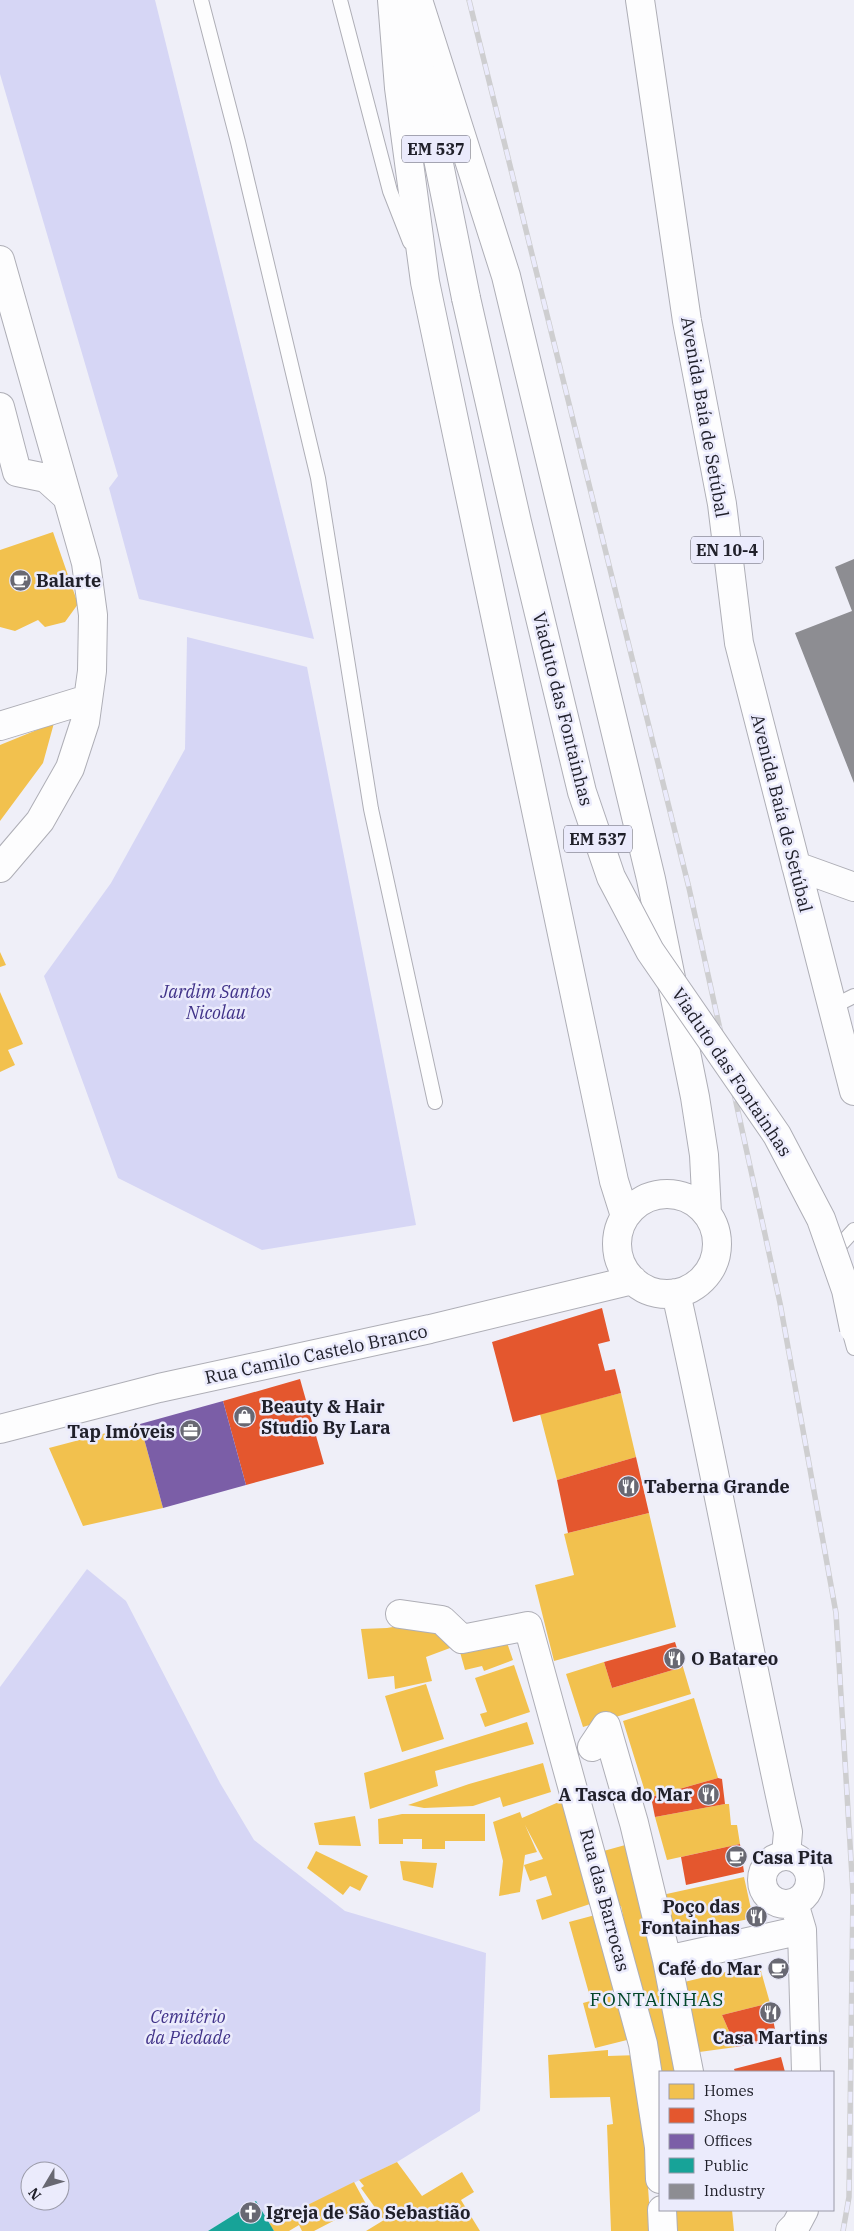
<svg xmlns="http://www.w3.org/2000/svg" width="854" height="2231" font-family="'IBM Plex Serif',serif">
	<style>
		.green { fill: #d6d6f5; fill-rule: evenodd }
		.homes { fill: #f2c14e }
		.shops { fill: #e4572e }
		.offices { fill: #7b5ea7 }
		.public { fill: #17a398 }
		.industry { fill: #8d8d92 }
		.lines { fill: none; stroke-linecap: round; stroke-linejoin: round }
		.lane-casing { stroke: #aeaeb6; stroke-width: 16 }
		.street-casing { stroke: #aeaeb6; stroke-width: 30 }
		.primary-casing { stroke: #aeaeb6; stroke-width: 30 }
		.lane { stroke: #fdfdfe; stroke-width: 14 }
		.street { stroke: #fdfdfe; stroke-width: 28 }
		.primary { stroke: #fdfdfe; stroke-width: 28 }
		.rail-casing { stroke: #ceced0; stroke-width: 5.5 }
		.rail { stroke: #ebebfc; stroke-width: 4; stroke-dasharray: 11; stroke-linecap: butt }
		.primary-bridge-casing { stroke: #aeaeb6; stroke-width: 30; stroke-linecap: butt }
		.primary-bridge { stroke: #fdfdfe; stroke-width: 28 }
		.labels { text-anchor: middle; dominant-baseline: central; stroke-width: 5; stroke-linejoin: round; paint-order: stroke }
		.shield { fill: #ebebfc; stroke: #5d5d69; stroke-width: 1 }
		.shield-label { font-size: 16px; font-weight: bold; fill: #20202a }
		.street-label { font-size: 18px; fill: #20202a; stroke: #ebebfc }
		.poi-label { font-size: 18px; font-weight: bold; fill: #20202a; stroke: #ebebfc; text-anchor: start }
		.park-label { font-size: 18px; font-style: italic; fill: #413389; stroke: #ebebfc }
		.neighbourhood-label { font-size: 19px; letter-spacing: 1px; fill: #03472a; stroke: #ebebfc }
	</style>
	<rect width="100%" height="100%" fill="#efeff8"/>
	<!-- green -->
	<path class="green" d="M 0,0 L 155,0 L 314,639 L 139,599 L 109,488 L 118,476 L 0,74 Z
		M 187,637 L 307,667 L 416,1225 L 262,1250 L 118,1178 L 44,976 L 111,883 L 185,749 Z
		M 87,1569 L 126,1601 L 220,1783 L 254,1840 L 345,1911 L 486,1953 L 480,2111 L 397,2162 L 269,2224 L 255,2201 L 208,2231 L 0,2231 L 0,1687 ZM 30,2171 L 60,2171 L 60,2201 L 30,2201 Z"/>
	<!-- homes -->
	<path class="homes" d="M 53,532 L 78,604 L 65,622 L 45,627 L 38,620 L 15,631 L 0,627 L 0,550 Z
		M 54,723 L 43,763 L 0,821 L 0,745 Z
		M 0,952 L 6,965 L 0,967 Z
		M 0,992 L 23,1044 L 8,1050 L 15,1065 L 0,1072 Z
		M 621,1393 L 636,1457 L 557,1480 L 540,1414 Z
		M 140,1424 L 163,1508 L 83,1526 L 49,1448 Z
		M 649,1513 L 676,1627 L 554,1661 L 535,1585 L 574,1575 L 564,1534 Z
		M 417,1623 L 440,1625 L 458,1645 L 426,1657 L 432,1681 L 395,1689 L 394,1676 L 368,1679 L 361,1629 L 387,1628 Z
		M 504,1634 L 513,1660 L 484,1671 L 482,1666 L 465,1670 L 458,1645 Z
		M 604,1662 L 612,1688 L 683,1667 L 691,1694 L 583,1727 L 566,1674 Z
		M 514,1665 L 530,1712 L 485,1727 L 480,1714 L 487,1712 L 475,1678 Z
		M 426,1684 L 444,1739 L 402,1752 L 385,1696 Z
		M 694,1698 L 718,1778 L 647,1798 L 623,1721 Z
		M 527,1722 L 534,1744 L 435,1771 L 438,1786 L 370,1809 L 364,1773 Z
		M 543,1763 L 551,1792 L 503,1807 L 500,1797 L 473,1806 L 424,1808 L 408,1805 L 469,1784 Z
		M 568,1798 L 599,1901 L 542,1920 L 536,1900 L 552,1895 L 546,1876 L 530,1881 L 524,1865 L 543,1859 L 525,1825 L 537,1852 L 525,1855 L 520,1892 L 499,1896 L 503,1861 L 493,1822 L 520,1812 L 522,1818 Z
		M 725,1804 L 729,1804 L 731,1825 L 737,1825 L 740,1844 L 667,1860 L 655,1817 Z
		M 402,1814 L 485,1814 L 485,1841 L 445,1841 L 445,1849 L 422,1849 L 422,1839 L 403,1839 L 403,1844 L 379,1844 L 378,1819 Z
		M 355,1816 L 361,1846 L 319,1845 L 314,1823 Z
		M 636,1842 L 684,2072 L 660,2072 L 654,2066 L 621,1906 L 614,1907 L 600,1852 Z
		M 316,1851 L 368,1876 L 360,1891 L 350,1886 L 343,1895 L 307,1868 Z
		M 400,1861 L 437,1863 L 433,1888 L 403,1880 Z
		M 744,1877 L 753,1918 L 671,1936 L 662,1895 Z
		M 599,1914 L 620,1988 L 590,1997 L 569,1922 Z
		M 759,1964 L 770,2003 L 722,2015 L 736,2047 L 692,2053 L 676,1984 Z
		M 623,1992 L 635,2038 L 595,2048 L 583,2003 Z
		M 608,2050 L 608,2056 L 639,2055 L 651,2231 L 611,2231 L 607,2125 L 613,2124 L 610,2097 L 550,2098 L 548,2055 Z
		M 397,2162 L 422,2196 L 462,2172 L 474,2192 L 461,2200 L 480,2231 L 366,2231 L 384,2220 L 361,2188 L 364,2186 L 359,2180 Z
		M 354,2182 L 366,2204 L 314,2231 L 302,2231 L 299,2225 L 289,2231 L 274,2231 L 269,2224 Z
		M 669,2210 L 732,2210 L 734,2231 L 671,2231 Z"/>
	<!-- shops -->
	<path class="shops" d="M 602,1308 L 610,1341 L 598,1344 L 605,1371 L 615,1369 L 621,1393 L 513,1422 L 492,1342 Z
		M 300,1379 L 324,1464 L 246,1485 L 223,1401 Z
		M 636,1457 L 649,1513 L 568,1533 L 557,1480 Z
		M 675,1642 L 683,1667 L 612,1688 L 604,1662 Z
		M 718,1778 L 722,1779 L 725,1804 L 655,1817 L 651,1797 Z
		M 740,1844 L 744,1872 L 686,1885 L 681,1857 Z
		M 770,2003 L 777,2040 L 736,2047 L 722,2015 Z
		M 781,2057 L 785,2072 L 735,2072 L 734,2069 Z"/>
	<!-- offices -->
	<path class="offices" d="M 223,1401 L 246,1485 L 163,1508 L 140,1424 Z"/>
	<!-- public -->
	<path class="public" d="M 256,2201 L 274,2231 L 208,2231 Z"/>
	<!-- industry -->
	<path class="industry" d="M 854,559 L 854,783 L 795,633 L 852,611 L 835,567 Z"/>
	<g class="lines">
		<defs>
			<path id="lane" d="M 201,0 L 238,142 L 318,478 L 371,809 L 435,1102
				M 340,0 L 390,191 L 410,242
				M 832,1007 L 854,996
				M 831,1255 L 854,1230
				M 848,1326 L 854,1348"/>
			<path id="street" d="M 392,0 L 399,88 L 425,282 L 614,1181 L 625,1216
				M 418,0 L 506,276 L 651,879 L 695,1097 L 704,1155 L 707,1214
				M 0,260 L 86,563 L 93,615 L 92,671 L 85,722 L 70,768 L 40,821 L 0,868
				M 0,407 L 17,472
				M 17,472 L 46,478 L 67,497
				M 0,726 L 88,699
				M617 1244a50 50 0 1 1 100 0a50 50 0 1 1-100 0Z
				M 676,1293 C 716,1472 748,1652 788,1832 L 786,1855
				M 0,1429 L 159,1388 L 430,1329 L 633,1280
				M 400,1614 L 442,1620 L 462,1639 L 528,1626 L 643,2044 L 659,2147 L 660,2179
				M 592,1747 L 606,1726 L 634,1823 L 667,1960 L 689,2072
				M762 1880a24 24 0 1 1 48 0a24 24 0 1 1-48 0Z
				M 794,1903 L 802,1930 L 806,2072
				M 667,1960 L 802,1930
				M 662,2210 L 663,2231
				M 790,2231 L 796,2225 L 804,2210"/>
			<path id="primary" d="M 406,0 L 466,298
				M 640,0 L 687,321 L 722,504 L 739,643 L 854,1091
				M 796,866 L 854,887"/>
		</defs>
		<!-- lane casing -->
		<use href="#lane" class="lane-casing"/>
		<!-- street casing -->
		<use href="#street" class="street-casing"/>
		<!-- primary casing -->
		<use href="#primary" class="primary-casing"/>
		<!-- lane -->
		<use href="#lane" class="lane"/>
		<!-- street -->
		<use href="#street" class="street"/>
		<!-- primary -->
		<use href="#primary" class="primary"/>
		<defs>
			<path id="rail" d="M 469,0 L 689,888 L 780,1303 L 836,1613 L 853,1893 L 849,2197 L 843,2231"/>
		</defs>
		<!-- rail casing -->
		<use href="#rail" class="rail-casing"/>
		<!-- rail -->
		<use href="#rail" class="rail"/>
		<defs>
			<path id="primary-bridge" d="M 466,298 L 517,522 L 582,792 L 611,877 L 650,951 L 777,1135 L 821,1219 L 846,1290 L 854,1329"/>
		</defs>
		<!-- primary-bridge casing -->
		<use href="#primary-bridge" class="primary-bridge-casing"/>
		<!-- primary-bridge -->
		<use href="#primary-bridge" class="primary-bridge"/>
	</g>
	<!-- icons -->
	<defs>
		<symbol id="cafe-disc" viewBox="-11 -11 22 22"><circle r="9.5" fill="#686872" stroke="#ebebfc"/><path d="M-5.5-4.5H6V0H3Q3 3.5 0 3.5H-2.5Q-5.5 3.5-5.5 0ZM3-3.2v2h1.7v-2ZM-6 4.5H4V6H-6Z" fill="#fff"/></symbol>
		<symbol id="shop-disc" viewBox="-11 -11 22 22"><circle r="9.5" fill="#686872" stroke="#ebebfc"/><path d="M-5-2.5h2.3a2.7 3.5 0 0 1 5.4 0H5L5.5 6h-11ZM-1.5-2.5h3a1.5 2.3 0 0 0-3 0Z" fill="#fff"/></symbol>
		<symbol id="office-disc" viewBox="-11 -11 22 22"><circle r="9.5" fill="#686872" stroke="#ebebfc"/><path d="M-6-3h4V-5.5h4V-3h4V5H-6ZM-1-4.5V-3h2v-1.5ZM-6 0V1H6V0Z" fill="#fff"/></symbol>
		<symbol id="restaurant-disc" viewBox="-11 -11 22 22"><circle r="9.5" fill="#686872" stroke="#ebebfc"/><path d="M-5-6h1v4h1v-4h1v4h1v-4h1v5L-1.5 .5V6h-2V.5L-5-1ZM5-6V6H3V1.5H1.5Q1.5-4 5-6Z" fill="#fff"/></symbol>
		<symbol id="church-disc" viewBox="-11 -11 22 22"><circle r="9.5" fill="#686872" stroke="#ebebfc"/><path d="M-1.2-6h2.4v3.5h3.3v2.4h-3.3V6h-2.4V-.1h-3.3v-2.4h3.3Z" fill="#fff"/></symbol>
	</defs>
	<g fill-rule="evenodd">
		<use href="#cafe-disc" x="8" y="568" width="25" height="25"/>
		<use href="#shop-disc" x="232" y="1404" width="25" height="25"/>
		<use href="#office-disc" x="178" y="1418" width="25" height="25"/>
		<use href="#restaurant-disc" x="616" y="1474" width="25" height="25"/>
		<use href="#restaurant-disc" x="662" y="1646" width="25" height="25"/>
		<use href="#restaurant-disc" x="696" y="1782" width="25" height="25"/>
		<use href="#cafe-disc" x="724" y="1844" width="25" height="25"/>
		<use href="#restaurant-disc" x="744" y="1904" width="25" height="25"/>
		<use href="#cafe-disc" x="766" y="1956" width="25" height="25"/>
		<use href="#restaurant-disc" x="758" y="2000" width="25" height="25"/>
		<use href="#church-disc" x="238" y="2200" width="25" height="25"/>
	</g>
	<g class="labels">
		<!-- shield labels -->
		<g class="shield">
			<rect x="402" y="135.5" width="68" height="27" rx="4"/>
			<rect x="691" y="536.5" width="72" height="27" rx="4"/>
			<rect x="564" y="825.5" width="68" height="27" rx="4"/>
		</g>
		<g class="shield-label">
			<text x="436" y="149">EM 537</text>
			<text x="727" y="550">EN 10-4</text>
			<text x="598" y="839">EM 537</text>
		</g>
		<!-- street labels -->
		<g class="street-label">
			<text transform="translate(705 417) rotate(80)">Avenida Baía de Setúbal</text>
			<text transform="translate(563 709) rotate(76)">Viaduto das Fontainhas</text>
			<text transform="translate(782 813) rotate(76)">Avenida Baía de Setúbal</text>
			<text transform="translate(732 1072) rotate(56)">Viaduto das Fontainhas</text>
			<text transform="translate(316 1354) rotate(-12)">Rua Camilo Castelo Branco</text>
			<text transform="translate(605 1900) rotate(75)">Rua das Barrocas</text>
		</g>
		<!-- poi labels -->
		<g class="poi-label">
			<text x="36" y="580">Balarte</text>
			<text x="261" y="1406">Beauty &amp; Hair<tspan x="261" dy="21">Studio By Lara</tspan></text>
			<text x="175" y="1431" text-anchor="end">Tap Imóveis</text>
			<text x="644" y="1486">Taberna Grande</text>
			<text x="691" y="1658">O Batareo</text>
			<text x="692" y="1794" text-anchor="end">A Tasca do Mar</text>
			<text x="752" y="1857">Casa Pita</text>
			<text x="740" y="1906" text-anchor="end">Poço das<tspan x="740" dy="21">Fontainhas</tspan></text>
			<text x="762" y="1968" text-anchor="end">Café do Mar</text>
			<text x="770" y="2037" text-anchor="middle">Casa Martins</text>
			<text x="266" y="2212">Igreja de São Sebastião</text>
		</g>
		<!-- park labels -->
		<g class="park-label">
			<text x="216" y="991">Jardim Santos<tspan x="216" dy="21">Nicolau</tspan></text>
			<text x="188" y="2016">Cemitério<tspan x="188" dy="21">da Piedade</tspan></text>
		</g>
		<!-- neighbourhood labels -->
		<g class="neighbourhood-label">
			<text x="657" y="1999">FONTAÍNHAS</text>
		</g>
	</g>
	<!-- legend -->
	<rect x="659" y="2071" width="175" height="140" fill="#ebebfc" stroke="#9a9aa8"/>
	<rect x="669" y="2084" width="25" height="15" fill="#f2c14e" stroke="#9a9aa8"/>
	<text x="704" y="2096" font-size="15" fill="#20202a">Homes</text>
	<rect x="669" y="2108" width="25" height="15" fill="#e4572e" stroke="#9a9aa8"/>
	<text x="704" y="2121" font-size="15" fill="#20202a">Shops</text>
	<rect x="669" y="2134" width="25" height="15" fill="#7b5ea7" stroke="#9a9aa8"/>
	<text x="704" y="2146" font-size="15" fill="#20202a">Offices</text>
	<rect x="669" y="2158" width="25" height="15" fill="#17a398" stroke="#9a9aa8"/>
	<text x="704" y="2171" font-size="15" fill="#20202a">Public</text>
	<rect x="669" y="2184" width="25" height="15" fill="#8d8d92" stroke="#9a9aa8"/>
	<text x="704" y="2196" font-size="15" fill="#20202a">Industry</text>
	<!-- north arrow -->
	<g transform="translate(45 2186) rotate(232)"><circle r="24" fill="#ebebfc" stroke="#9a9aa8"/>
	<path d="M0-4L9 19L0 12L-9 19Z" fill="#686872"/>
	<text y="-8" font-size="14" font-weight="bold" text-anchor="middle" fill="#20202a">N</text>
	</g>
</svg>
